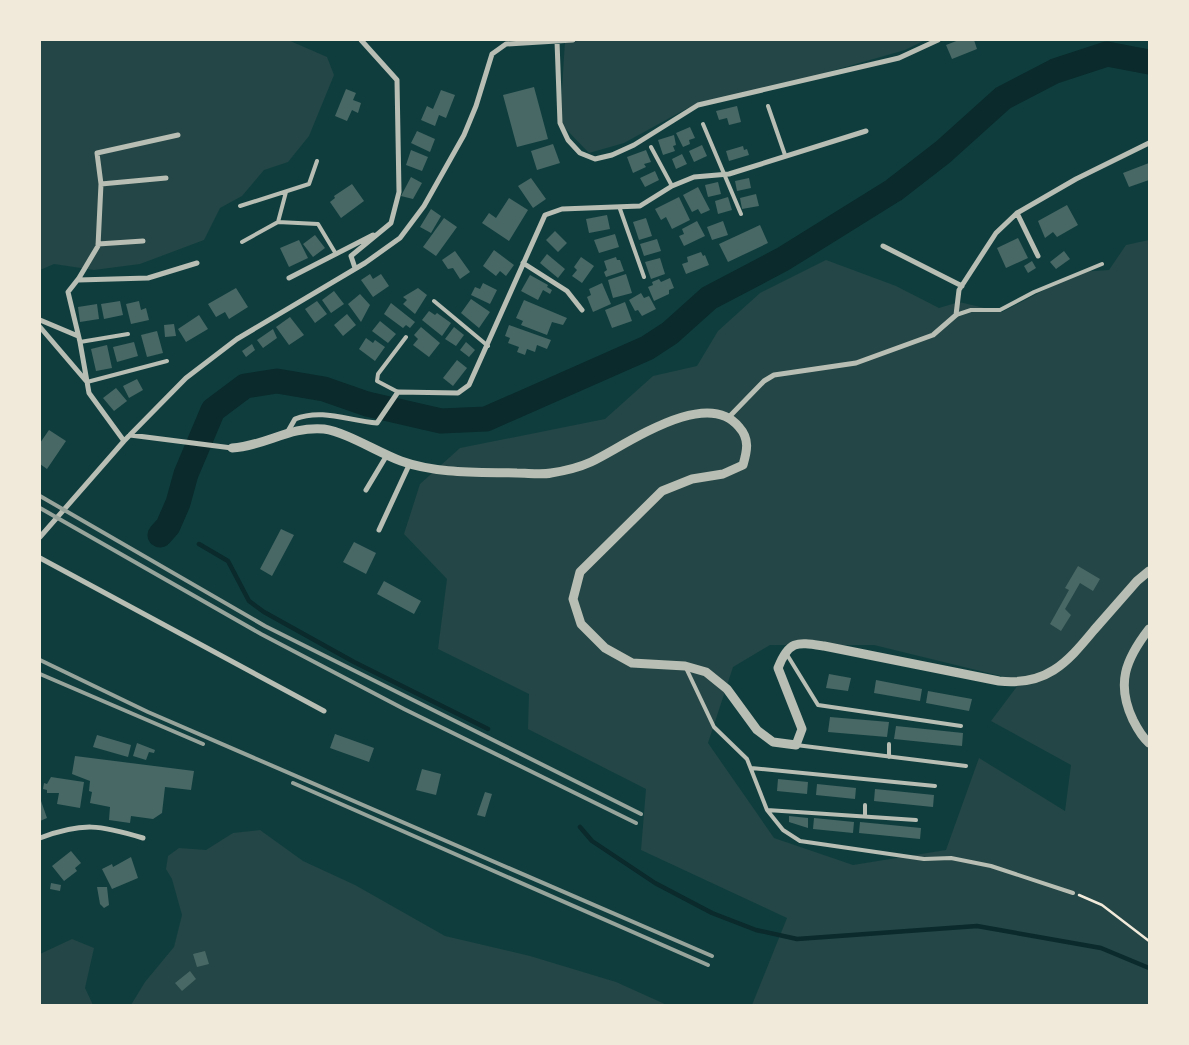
<svg xmlns="http://www.w3.org/2000/svg" width="1189" height="1045" font-family="'Varela Round',sans-serif">
	<style>
		.green { fill: #244646; fill-rule: evenodd }
		.lines { fill: none; stroke-linecap: round; stroke-linejoin: round }
		.stream { stroke: #0a2a2b; stroke-width: 4.5 }
		.river { stroke: #0a2a2b; stroke-width: 25 }
		.building { fill: #486865 }
		.path { stroke: #f1e9da; stroke-width: 2.5 }
		.service { stroke: #b8beb3; stroke-width: 4 }
		.minor { stroke: #b8beb3; stroke-width: 5 }
		.tertiary { stroke: #b8beb3; stroke-width: 9 }
		.rail { stroke: #97a49c; stroke-width: 4 }
	</style>
	<rect width="100%" height="100%" fill="#0f3d3e"/>
	<!-- green -->
	<path class="green" d="M 40,40 L 288,40 L 327,57 L 334,75 L 309,136 L 288,162 L 264,170 L 242,196 L 220,208 L 204,240 L 140,264 L 94,270 L 54,264 L 40,270 Z
		M 568,40 L 925,40 L 905,50 L 779,86 L 686,109 L 624,143 L 589,153 L 560,123 L 565,41 Z
		M 1149,240 L 1149,1005 L 752,1005 L 787,918 L 641,850 L 646,789 L 528,729 L 529,694 L 438,649 L 447,579 L 404,534 L 420,484 L 460,448 L 605,419 L 653,376 L 697,366 L 718,331 L 760,293 L 826,260 L 896,286 L 939,308 L 959,302 L 1002,312 L 1079,272 L 1109,270 L 1126,245 ZM 770,645 L 874,645 L 1021,681 L 991,721 L 1071,765 L 1065,811 L 979,758 L 946,850 L 853,865 L 774,838 L 708,743 L 733,667 Z
		M 260,830 L 303,861 L 355,885 L 445,936 L 530,956 L 616,982 L 667,1005 L 131,1005 L 145,982 L 174,947 L 182,915 L 172,879 L 166,869 L 168,856 L 179,848 L 206,850 L 233,833 Z
		M 72,939 L 94,948 L 85,988 L 93,1005 L 40,1005 L 40,954 Z"/>
	<g class="lines">
		<!-- stream -->
		<path class="stream" d="M 168,526 L 173,529
			M 199,544 L 228,561 L 249,601 L 264,612 L 354,662 L 488,729
			M 580,827 L 592,841 L 655,883 L 712,913 L 756,930 L 797,939 L 977,926 L 1101,948 L 1149,968"/>
		<!-- river -->
		<path class="river" d="M 160,535 L 168,526 L 178,503 L 186,474 L 213,410 L 245,386 L 277,381 L 324,389 L 367,404 L 441,421 L 486,419 L 647,348 L 670,333 L 709,298 L 783,259 L 894,190 L 943,152 L 1003,98 L 1055,71 L 1107,54 L 1149,62"/>
	</g>
	<!-- building -->
	<path class="building" d="M 959,40 L 974,40 L 977,49 L 952,59 L 946,45 Z
		M 534,87 L 548,139 L 517,147 L 503,95 Z
		M 346,89 L 356,93 L 353,100 L 361,103 L 358,113 L 352,110 L 347,121 L 335,116 Z
		M 441,90 L 455,95 L 446,118 L 439,115 L 435,126 L 421,120 L 427,106 L 433,109 Z
		M 737,106 L 741,122 L 729,125 L 727,118 L 719,120 L 716,111 Z
		M 690,127 L 695,138 L 689,140 L 690,144 L 683,147 L 676,133 Z
		M 417,131 L 435,139 L 430,152 L 411,143 Z
		M 674,135 L 676,145 L 673,146 L 675,151 L 663,155 L 658,140 Z
		M 553,144 L 560,163 L 537,170 L 531,151 Z
		M 702,145 L 707,156 L 694,162 L 689,151 Z
		M 743,146 L 744,150 L 747,149 L 749,155 L 729,161 L 726,151 Z
		M 411,150 L 428,157 L 422,171 L 406,165 Z
		M 646,150 L 651,162 L 644,164 L 646,167 L 633,173 L 627,157 Z
		M 682,154 L 687,164 L 676,169 L 672,159 Z
		M 1149,163 L 1149,180 L 1129,187 L 1123,173 Z
		M 655,171 L 659,180 L 645,187 L 640,178 Z
		M 411,177 L 422,183 L 413,199 L 401,196 Z
		M 531,178 L 546,199 L 533,208 L 518,186 Z
		M 749,178 L 751,188 L 737,191 L 735,181 Z
		M 718,182 L 721,194 L 708,197 L 705,185 Z
		M 352,184 L 364,201 L 341,218 L 330,202 L 335,198 L 334,196 Z
		M 698,187 L 710,210 L 701,214 L 698,209 L 692,212 L 683,195 Z
		M 756,194 L 759,206 L 742,209 L 740,198 Z
		M 679,197 L 690,220 L 672,229 L 666,217 L 661,220 L 655,209 Z
		M 728,197 L 732,210 L 718,214 L 715,201 Z
		M 509,198 L 528,210 L 509,241 L 482,223 L 489,213 L 496,218 Z
		M 1067,205 L 1078,225 L 1057,237 L 1053,232 L 1045,238 L 1038,221 Z
		M 431,209 L 441,216 L 431,233 L 420,227 Z
		M 607,215 L 610,229 L 589,233 L 586,219 Z
		M 444,218 L 457,227 L 436,256 L 423,247 Z
		M 646,218 L 652,236 L 639,240 L 633,222 Z
		M 697,221 L 705,236 L 684,246 L 679,236 L 684,234 L 682,229 Z
		M 723,221 L 728,235 L 712,240 L 707,227 Z
		M 760,225 L 768,243 L 728,262 L 719,244 Z
		M 555,231 L 567,243 L 558,252 L 546,240 Z
		M 615,234 L 619,247 L 599,253 L 594,240 Z
		M 315,235 L 325,248 L 313,257 L 303,244 Z
		M 1018,238 L 1028,258 L 1006,268 L 997,248 Z
		M 657,239 L 661,251 L 644,256 L 640,244 Z
		M 299,240 L 308,258 L 289,267 L 280,248 Z
		M 494,250 L 514,265 L 506,276 L 500,271 L 496,276 L 483,266 Z
		M 455,251 L 470,272 L 460,279 L 453,268 L 448,269 L 442,260 Z
		M 1064,251 L 1070,259 L 1056,269 L 1050,262 Z
		M 701,252 L 703,256 L 705,255 L 709,265 L 686,274 L 682,264 L 688,262 L 687,257 Z
		M 547,254 L 565,269 L 558,278 L 540,263 Z
		M 581,257 L 594,266 L 582,283 L 572,276 L 577,270 L 574,267 Z
		M 616,257 L 617,260 L 620,260 L 624,271 L 606,277 L 604,272 L 607,270 L 604,261 Z
		M 660,258 L 665,274 L 651,279 L 645,262 Z
		M 1032,261 L 1036,268 L 1028,273 L 1024,266 Z
		M 370,274 L 373,279 L 381,274 L 389,286 L 373,297 L 361,280 Z
		M 626,274 L 632,293 L 613,298 L 608,280 Z
		M 530,275 L 548,285 L 547,287 L 552,290 L 550,294 L 543,290 L 538,300 L 521,291 Z
		M 670,278 L 674,288 L 669,290 L 669,294 L 654,301 L 648,287 L 653,285 L 652,282 L 659,279 L 661,282 Z
		M 483,283 L 497,290 L 490,304 L 471,295 L 475,287 L 480,289 Z
		M 602,283 L 611,304 L 593,312 L 587,297 L 591,295 L 589,289 Z
		M 236,288 L 248,307 L 229,319 L 225,312 L 216,317 L 208,304 Z
		M 418,288 L 427,295 L 415,314 L 403,304 L 407,300 L 403,297 Z
		M 334,291 L 344,304 L 331,313 L 322,300 Z
		M 641,293 L 644,298 L 649,296 L 656,309 L 642,316 L 638,310 L 635,311 L 629,300 Z
		M 360,294 L 370,305 L 361,322 L 348,304 Z
		M 471,299 L 490,312 L 479,328 L 461,313 Z
		M 524,300 L 567,318 L 563,325 L 552,322 L 547,335 L 521,325 L 523,321 L 516,318 Z
		M 120,301 L 123,315 L 104,319 L 101,304 Z
		M 139,301 L 141,310 L 146,308 L 149,320 L 131,324 L 126,304 Z
		M 317,301 L 327,314 L 315,323 L 305,309 Z
		M 625,302 L 632,321 L 612,328 L 605,310 Z
		M 391,303 L 415,322 L 410,328 L 406,325 L 403,328 L 384,314 Z
		M 97,304 L 99,319 L 80,322 L 78,307 Z
		M 429,311 L 435,315 L 437,313 L 451,323 L 442,336 L 422,320 Z
		M 347,314 L 356,325 L 343,336 L 334,325 Z
		M 199,315 L 208,329 L 186,342 L 178,329 Z
		M 290,317 L 304,335 L 289,345 L 276,327 Z
		M 380,321 L 396,334 L 388,343 L 372,331 Z
		M 174,324 L 176,336 L 165,337 L 164,325 Z
		M 509,325 L 551,340 L 547,349 L 537,345 L 535,352 L 527,349 L 525,355 L 517,352 L 519,347 L 508,343 L 510,338 L 505,336 Z
		M 421,327 L 440,343 L 429,357 L 413,345 L 418,339 L 414,335 Z
		M 454,327 L 464,335 L 456,346 L 445,339 Z
		M 273,329 L 277,338 L 263,348 L 257,340 Z
		M 157,331 L 163,353 L 147,357 L 141,335 Z
		M 366,338 L 373,343 L 375,340 L 385,347 L 375,361 L 359,349 Z
		M 134,342 L 138,356 L 117,362 L 113,347 Z
		M 466,342 L 475,350 L 469,357 L 460,350 Z
		M 252,344 L 255,350 L 246,357 L 242,351 Z
		M 107,345 L 112,368 L 96,371 L 91,349 Z
		M 457,360 L 467,368 L 453,386 L 443,378 Z
		M 137,379 L 143,390 L 129,398 L 123,386 Z
		M 116,388 L 127,401 L 114,411 L 103,398 Z
		M 49,430 L 66,441 L 47,469 L 40,464 L 40,443 Z
		M 281,529 L 294,535 L 272,576 L 260,569 Z
		M 354,542 L 376,553 L 366,574 L 343,562 Z
		M 1078,566 L 1100,579 L 1093,591 L 1080,583 L 1065,609 L 1071,615 L 1061,631 L 1050,624 L 1069,590 L 1065,588 Z
		M 384,581 L 421,601 L 414,614 L 377,594 Z
		M 829,674 L 851,678 L 848,691 L 826,688 Z
		M 876,680 L 922,689 L 920,701 L 874,693 Z
		M 928,691 L 972,699 L 969,711 L 926,703 Z
		M 830,717 L 889,722 L 887,737 L 828,732 Z
		M 896,726 L 963,733 L 962,746 L 894,739 Z
		M 335,734 L 374,748 L 369,762 L 330,748 Z
		M 97,735 L 131,745 L 128,757 L 93,747 Z
		M 137,743 L 155,750 L 154,753 L 149,752 L 146,760 L 133,756 Z
		M 75,756 L 194,771 L 191,790 L 165,787 L 162,813 L 153,819 L 131,816 L 130,823 L 109,820 L 110,807 L 90,803 L 92,792 L 89,791 L 90,781 L 72,774 Z
		M 422,769 L 441,774 L 436,795 L 416,790 Z
		M 51,777 L 84,782 L 80,808 L 57,804 L 59,793 L 47,793 L 47,790 L 43,789 L 44,783 L 47,784 Z
		M 778,779 L 808,782 L 807,794 L 777,791 Z
		M 817,784 L 856,788 L 855,799 L 816,795 Z
		M 875,789 L 934,795 L 933,807 L 874,801 Z
		M 485,792 L 492,794 L 485,817 L 477,815 Z
		M 40,798 L 47,818 L 40,821 Z
		M 789,816 L 808,818 L 808,828 L 789,822 Z
		M 814,818 L 854,822 L 853,833 L 813,829 Z
		M 860,822 L 921,828 L 920,839 L 859,833 Z
		M 71,851 L 81,863 L 75,868 L 77,871 L 64,881 L 52,866 Z
		M 131,857 L 138,878 L 112,889 L 102,869 L 112,864 L 113,867 Z
		M 51,883 L 61,885 L 60,891 L 50,889 Z
		M 97,887 L 107,887 L 109,905 L 104,908 L 100,904 Z
		M 205,951 L 209,964 L 197,967 L 193,954 Z
		M 190,971 L 196,979 L 182,991 L 175,983 Z"/>
	<g class="lines">
		<!-- path -->
		<path class="path" d="M 1079,895 L 1102,905 L 1149,941"/>
		<!-- service -->
		<path class="service" d="M 768,106 L 785,155
			M 703,124 L 741,214
			M 651,147 L 672,186
			M 240,206 L 309,184 L 317,161
			M 620,209 L 644,277
			M 278,222 L 286,192
			M 242,242 L 278,222 L 318,224 L 336,254
			M 434,301 L 488,346
			M 956,315 L 971,310 L 1000,310 L 1034,292 L 1102,264
			M 80,342 L 128,334
			M 87,382 L 167,361
			M 398,392 L 377,381 L 378,374 L 406,337
			M 786,653 L 818,705 L 961,726
			M 686,668 L 714,727 L 747,759 L 767,810 L 783,830 L 800,841 L 924,859 L 951,858 L 991,866 L 1073,893
			M 796,745 L 966,766
			M 889,757 L 889,744
			M 751,768 L 935,786
			M 865,805 L 865,816
			M 767,810 L 916,820"/>
		<!-- minor -->
		<path class="minor" d="M 557,41 L 560,123 L 568,140 L 580,153 L 595,159 L 612,155 L 634,145 L 698,105 L 899,58 L 938,40
			M 101,184 L 166,178
			M 1017,213 L 1038,256
			M 98,244 L 143,241
			M 883,246 L 962,286
			M 523,263 L 567,291 L 582,310
			M 355,268 L 351,256 L 391,223 L 399,192 L 397,80 L 361,40
			M 289,278 L 373,235
			M 78,280 L 148,278 L 197,263
			M 40,320 L 78,336
			M 40,327 L 87,382
			M 729,417 L 764,381 L 774,375 L 856,363 L 933,335 L 956,315 L 959,290 L 996,233 L 1017,213 L 1076,179 L 1149,143
			M 287,433 L 295,419 C 322,408 349,421 377,423 L 398,392 L 458,393 L 469,385 L 545,215 L 562,209 L 640,206 L 672,186 L 694,177 L 729,174 L 866,131
			M 130,435 L 232,448
			M 124,441 L 89,393 L 80,342 L 68,292 L 79,278 L 98,246 L 101,184 L 97,153 L 178,135
			M 366,490 L 387,455
			M 379,530 L 410,463
			M 40,537 L 124,441 L 186,378 L 237,339 L 365,263 L 400,238 L 424,206 L 464,135 L 476,106 L 492,54 L 506,44 L 573,40
			M 40,558 L 324,711
			M 40,838 C 83,822 100,825 143,838"/>
		<!-- tertiary -->
		<path class="tertiary" d="M 232,448 C 266,446 289,426 324,429 C 346,432 379,453 401,461 C 437,474 479,472 517,473 C 528,473 541,475 551,473 C 564,471 580,467 591,462 C 625,446 706,386 739,427 C 750,439 747,451 743,465 L 723,474 L 692,479 L 662,491 L 580,572 L 573,599 L 581,624 L 605,648 L 632,663 L 685,666 L 706,672 L 727,689 L 757,730 L 773,742 L 796,745 L 802,729 L 778,668 C 789,640 797,642 824,646 L 999,681 C 1046,686 1066,664 1094,630 C 1108,614 1123,597 1137,581 L 1149,571
			M 1149,629 C 1125,660 1116,684 1133,720 C 1137,728 1142,737 1149,743"/>
		<!-- rail -->
		<path class="rail" d="M 40,496 L 265,626 L 641,814
			M 40,508 L 261,634 L 404,709 L 636,823
			M 40,660 L 148,712 L 712,956
			M 40,674 L 203,744
			M 293,783 L 708,965"/>
	</g>
	<!-- border -->
	<rect width="1189" height="1045" fill="none" stroke="#f1e9da" stroke-width="82"/>
</svg>
